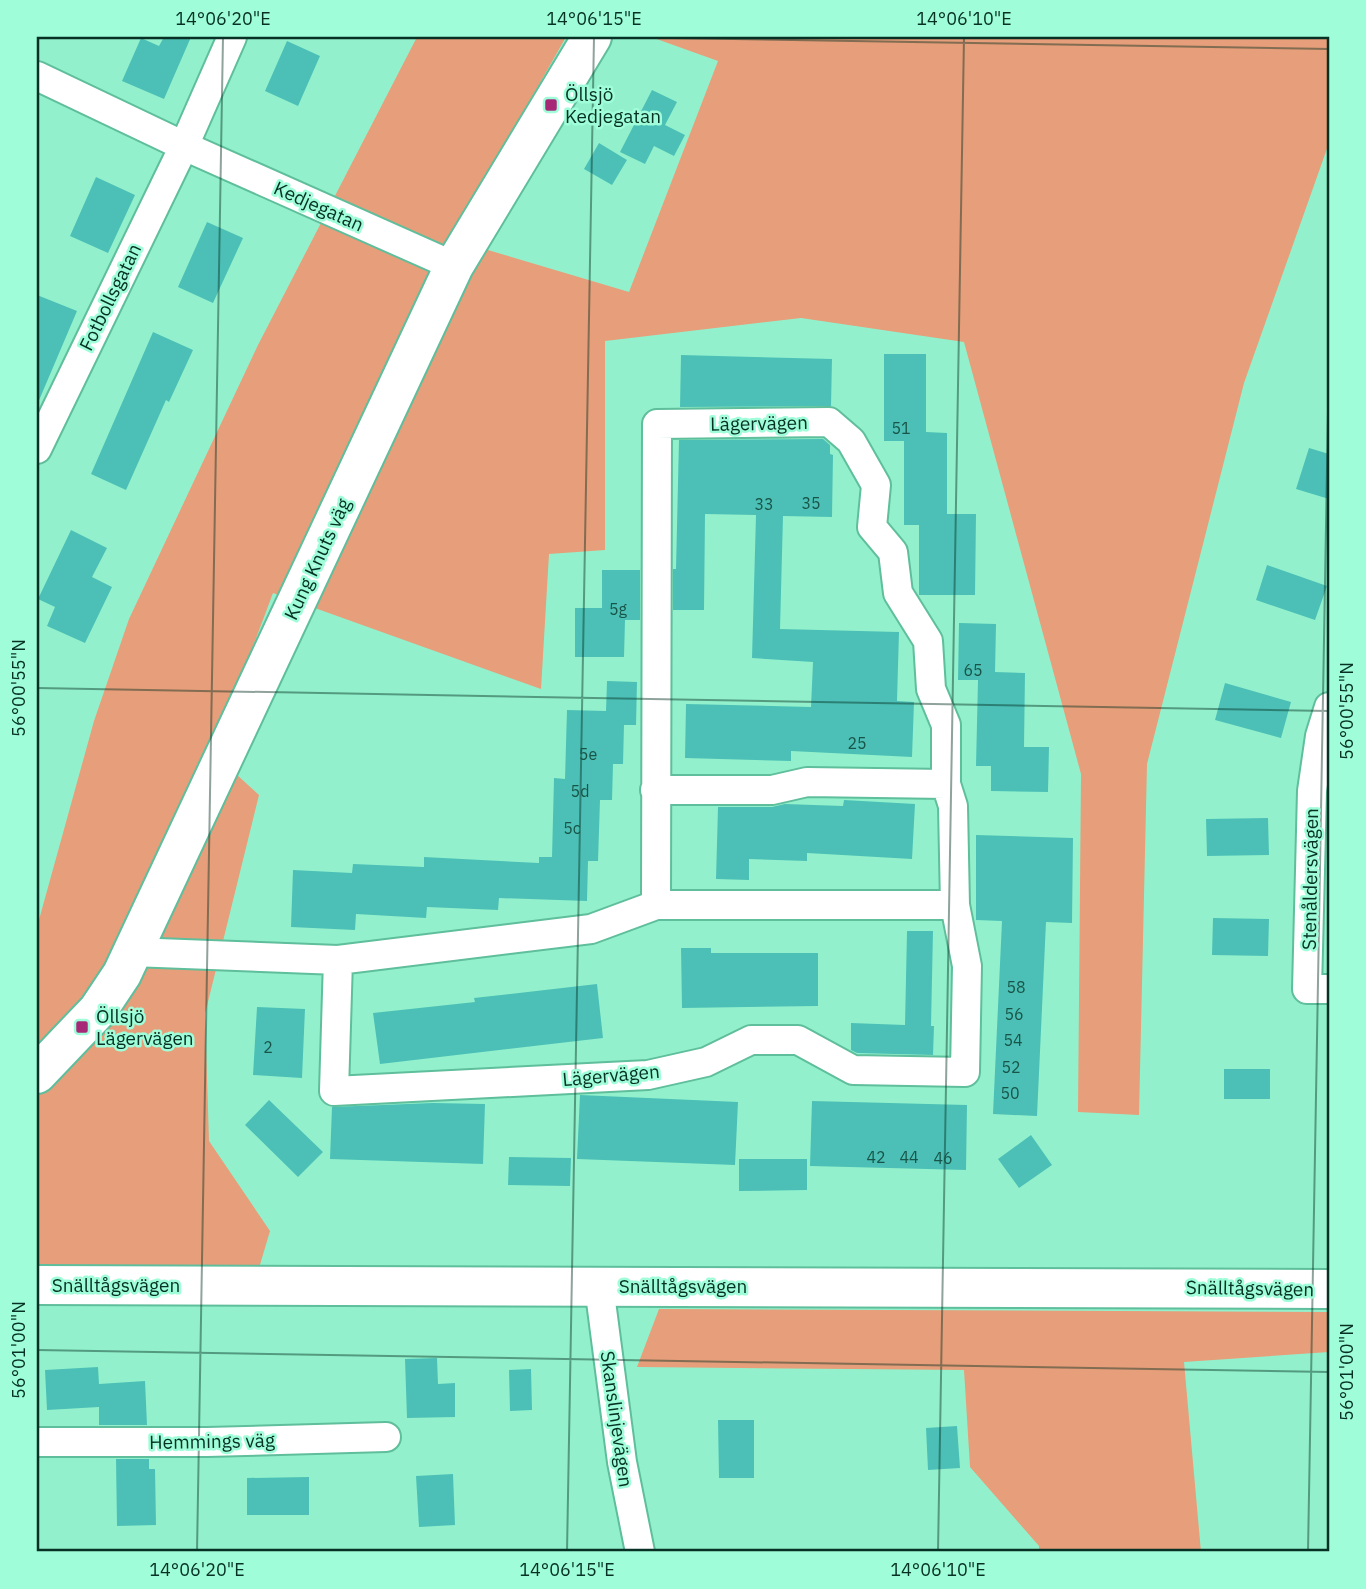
<svg xmlns="http://www.w3.org/2000/svg" width="1366" height="1589" font-family="'IBM Plex Sans',sans-serif">
	<style>
		.green { fill: #e79e7a }
		.building { fill: #4cc0b6 }
		.lines { fill: none; stroke-linecap: round; stroke-linejoin: round }
		.street-casing { stroke: #5fbe9b; stroke-width: 32 }
		.secondary-casing { stroke: #5fbe9b; stroke-width: 42 }
		.street { stroke: #fff; stroke-width: 28 }
		.secondary { stroke: #fff; stroke-width: 38 }
		.ticks { fill: none; stroke: #063124; stroke-width: 2; stroke-opacity: 0.45 }
		.poi-dot { fill: #a72877; stroke: #9ffed9; stroke-width: 2.5 }
		.labels { text-anchor: middle; dominant-baseline: central; stroke-width: 5; stroke-linejoin: round; paint-order: stroke }
		.number-label { font-size: 16px; fill: #185548 }
		.poi-label { font-size: 19px; fill: #063124; stroke: #9ffed9; text-anchor: start }
		.street-label { font-size: 19px; fill: #063124; stroke: #9ffed9 }
		.neatline { fill: none; stroke: #063124; stroke-width: 2.5 }
		.ticks-label { font-size: 18px; text-anchor: middle; fill: #063124 }
	</style>
	<rect width="100%" height="100%" fill="#92f1cc"/>
	<!-- green -->
	<path class="green" d="M 417,37 L 566,37 L 451,239 L 629,292 L 718,61 L 651,37 L 1329,37 L 1329,143 L 1244,383 L 1147,764 L 1139,1115 L 1078,1112 L 1081,774 L 964,342 L 801,318 L 605,341 L 605,550 L 549,554 L 541,689 L 273,593 L 213,753 L 259,795 L 205,1014 L 209,1141 L 270,1231 L 259,1268 L 37,1265 L 37,927 L 94,721 L 129,619 L 258,345 Z
		M 659,1309 L 1329,1312 L 1329,1352 L 1184,1362 L 1201,1552 L 1039,1552 L 1039,1546 L 970,1467 L 964,1370 L 637,1367 Z"/>
	<!-- building -->
	<path class="building" d="M 164,37 L 191,37 L 164,99 L 122,81 L 141,38 L 159,46 Z
		M 287,41 L 320,56 L 298,106 L 265,91 Z
		M 652,90 L 677,102 L 665,125 L 685,135 L 674,156 L 654,146 L 645,164 L 620,152 Z
		M 599,143 L 627,160 L 612,185 L 584,169 Z
		M 96,177 L 135,195 L 108,253 L 70,236 Z
		M 207,222 L 243,238 L 213,303 L 178,287 Z
		M 37,295 L 77,311 L 37,405 Z
		M 153,332 L 193,350 L 169,402 L 166,400 L 126,490 L 91,474 Z
		M 884,354 L 926,354 L 926,432 L 947,433 L 947,514 L 976,514 L 975,595 L 919,595 L 919,525 L 904,525 L 904,441 L 884,441 Z
		M 681,355 L 832,359 L 831,406 L 680,407 Z
		M 823,439 L 830,445 L 830,454 L 833,455 L 832,517 L 783,516 L 780,629 L 899,632 L 897,701 L 914,702 L 912,757 L 791,751 L 791,761 L 685,758 L 686,704 L 811,707 L 813,662 L 752,658 L 756,515 L 705,514 L 704,610 L 673,610 L 673,569 L 676,569 L 679,440 Z
		M 1309,448 L 1329,454 L 1329,499 L 1296,489 Z
		M 71,530 L 107,548 L 92,577 L 112,587 L 85,643 L 47,626 L 55,607 L 38,599 Z
		M 1267,565 L 1327,586 L 1315,620 L 1256,600 Z
		M 602,570 L 640,570 L 640,620 L 625,620 L 624,657 L 575,657 L 575,608 L 602,608 Z
		M 959,623 L 996,624 L 995,672 L 1025,673 L 1024,747 L 1049,747 L 1048,792 L 991,791 L 991,766 L 976,766 L 978,680 L 958,680 Z
		M 607,681 L 637,682 L 636,725 L 624,725 L 623,764 L 613,764 L 612,800 L 600,800 L 598,861 L 588,861 L 587,901 L 499,898 L 498,910 L 427,907 L 426,918 L 356,914 L 355,930 L 291,927 L 293,870 L 352,873 L 353,864 L 424,867 L 424,857 L 539,863 L 539,857 L 552,857 L 554,778 L 565,779 L 567,710 L 606,711 Z
		M 1225,683 L 1291,702 L 1281,738 L 1215,720 Z
		M 844,800 L 915,804 L 912,859 L 807,853 L 807,861 L 749,859 L 749,880 L 716,879 L 718,807 L 772,807 L 785,804 L 843,806 Z
		M 1268,818 L 1269,855 L 1207,856 L 1206,819 Z
		M 976,835 L 1073,838 L 1072,923 L 1046,922 L 1037,1116 L 993,1114 L 1002,921 L 976,920 Z
		M 1213,918 L 1269,919 L 1268,956 L 1212,955 Z
		M 907,931 L 933,931 L 931,1026 L 934,1026 L 933,1055 L 857,1053 L 851,1050 L 851,1023 L 905,1025 Z
		M 681,948 L 711,948 L 711,953 L 818,953 L 818,1006 L 682,1008 Z
		M 597,984 L 603,1038 L 380,1064 L 373,1013 L 475,1002 L 474,998 Z
		M 257,1007 L 305,1009 L 302,1078 L 253,1075 Z
		M 1224,1069 L 1270,1069 L 1270,1099 L 1224,1099 Z
		M 580,1095 L 738,1102 L 735,1165 L 577,1159 Z
		M 269,1100 L 323,1152 L 298,1177 L 245,1125 Z
		M 812,1101 L 967,1105 L 966,1170 L 810,1166 Z
		M 433,1103 L 485,1104 L 483,1164 L 330,1159 L 332,1107 Z
		M 1031,1135 L 1052,1165 L 1019,1188 L 998,1159 Z
		M 509,1157 L 571,1158 L 570,1186 L 508,1185 Z
		M 739,1159 L 807,1159 L 807,1190 L 739,1191 Z
		M 437,1358 L 438,1384 L 455,1383 L 455,1417 L 407,1418 L 405,1359 Z
		M 98,1367 L 99,1384 L 145,1381 L 147,1425 L 99,1425 L 99,1407 L 47,1410 L 45,1370 Z
		M 531,1369 L 532,1410 L 510,1411 L 509,1370 Z
		M 718,1420 L 754,1420 L 754,1478 L 719,1478 Z
		M 957,1426 L 960,1468 L 928,1470 L 926,1428 Z
		M 116,1459 L 149,1459 L 149,1469 L 155,1469 L 156,1525 L 117,1526 Z
		M 453,1474 L 455,1525 L 419,1527 L 416,1476 Z
		M 309,1477 L 309,1515 L 247,1515 L 247,1478 Z"/>
	<g class="lines">
		<defs>
			<path id="street" d="M 37,76 L 184,146 L 454,266
				M 37,449 L 184,146 L 232,37
				M 1329,707 L 1320,736 L 1312,791 L 1307,989 L 1329,989
				M 655,790 L 772,790 L 807,782 L 946,784
				M 656,905 L 955,905
				M 132,952 L 338,960 L 591,929 L 656,905 L 657,424 L 829,422 L 851,441 L 876,485 L 872,527 L 893,552 L 898,593 L 928,641 L 931,689 L 946,725 L 946,784 L 953,806 L 955,905 L 967,966 L 965,1072 L 853,1070 L 798,1040 L 751,1040 L 706,1062 L 648,1075 L 334,1091 L 338,960
				M 599,1286 L 622,1462 L 640,1552
				M 37,1442 L 207,1442 L 386,1437"/>
			<path id="secondary" d="M 37,1074 L 98,1010 L 122,974 L 454,266 L 592,37
				M 37,1285 L 1329,1289"/>
		</defs>
		<!-- street casing -->
		<use href="#street" class="street-casing"/>
		<!-- secondary casing -->
		<use href="#secondary" class="secondary-casing"/>
		<!-- street -->
		<use href="#street" class="street"/>
		<!-- secondary -->
		<use href="#secondary" class="secondary"/>
	</g>
	<!-- ticks -->
	<path class="ticks" d="M 610,37 L 1329,49M 37,688 L 1329,711M 37,1350 L 1329,1372M 197,1552 L 223,37M 567,1552 L 594,37M 938,1552 L 964,37M 1308,1552 L 1329,355"/>
	<!-- markers -->
	<g class="poi-dot">
		<rect x="544" y="98" width="14" height="14" rx="3.5"/>
		<rect x="75" y="1020" width="14" height="14" rx="3.5"/>
	</g>
	<g class="labels">
		<!-- number labels -->
		<g class="number-label">
			<text x="901" y="428">51</text>
			<text x="811" y="503">35</text>
			<text x="764" y="504">33</text>
			<text x="618" y="609">5g</text>
			<text x="973" y="670">65</text>
			<text x="857" y="743">25</text>
			<text x="588" y="754">5e</text>
			<text x="580" y="791">5d</text>
			<text x="572" y="828">5c</text>
			<text x="1016" y="987">58</text>
			<text x="1014" y="1014">56</text>
			<text x="1013" y="1040">54</text>
			<text x="268" y="1047">2</text>
			<text x="1011" y="1067">52</text>
			<text x="1010" y="1093">50</text>
			<text x="876" y="1157">42</text>
			<text x="909" y="1157">44</text>
			<text x="943" y="1158">46</text>
		</g>
		<!-- poi labels -->
		<g class="poi-label">
			<text x="565" y="94">Öllsjö<tspan x="565" dy="22">Kedjegatan</tspan></text>
			<text x="96" y="1016">Öllsjö<tspan x="96" dy="22">Lägervägen</tspan></text>
		</g>
		<!-- street labels -->
		<g class="street-label">
			<text transform="translate(319 206) rotate(24)">Kedjegatan</text>
			<text transform="translate(110 297) rotate(-64)">Fotbollsgatan</text>
			<text transform="translate(759 423) rotate(-1)">Lägervägen</text>
			<text transform="translate(317 559) rotate(-65)">Kung Knuts väg</text>
			<text transform="translate(1310 879) rotate(-89)">Stenåldersvägen</text>
			<text transform="translate(611 1075) rotate(-5)">Lägervägen</text>
			<text x="116" y="1285">Snälltågsvägen</text>
			<text x="683" y="1286">Snälltågsvägen</text>
			<text transform="translate(1250 1288) rotate(1)">Snälltågsvägen</text>
			<text transform="translate(617 1419) rotate(82)">Skanslinjevägen</text>
			<text transform="translate(212 1441) rotate(-1)">Hemmings väg</text>
		</g>
	</g>
	<!-- border -->
	<rect width="1366" height="1589" fill="none" stroke="#9ffed9" stroke-width="77"/>
	<rect x="38" y="38" width="1290" height="1512" class="neatline"/>
	<g class="ticks-label">
		<text x="223" y="25">14°06'20"E</text>
		<text x="594" y="25">14°06'15"E</text>
		<text x="964" y="25">14°06'10"E</text>
		<text transform="translate(19 688) rotate(-90)" y="6">56°00'55"N</text>
		<text transform="translate(1347 711) rotate(-90)" y="6">56°00'55"N</text>
		<text transform="translate(19 1350) rotate(-90)" y="6">56°01'00"N</text>
		<text transform="translate(1347 1372) rotate(-90)" y="6">56°01'00"N</text>
		<text x="197" y="1576">14°06'20"E</text>
		<text x="567" y="1576">14°06'15"E</text>
		<text x="938" y="1576">14°06'10"E</text>
	</g>
</svg>
